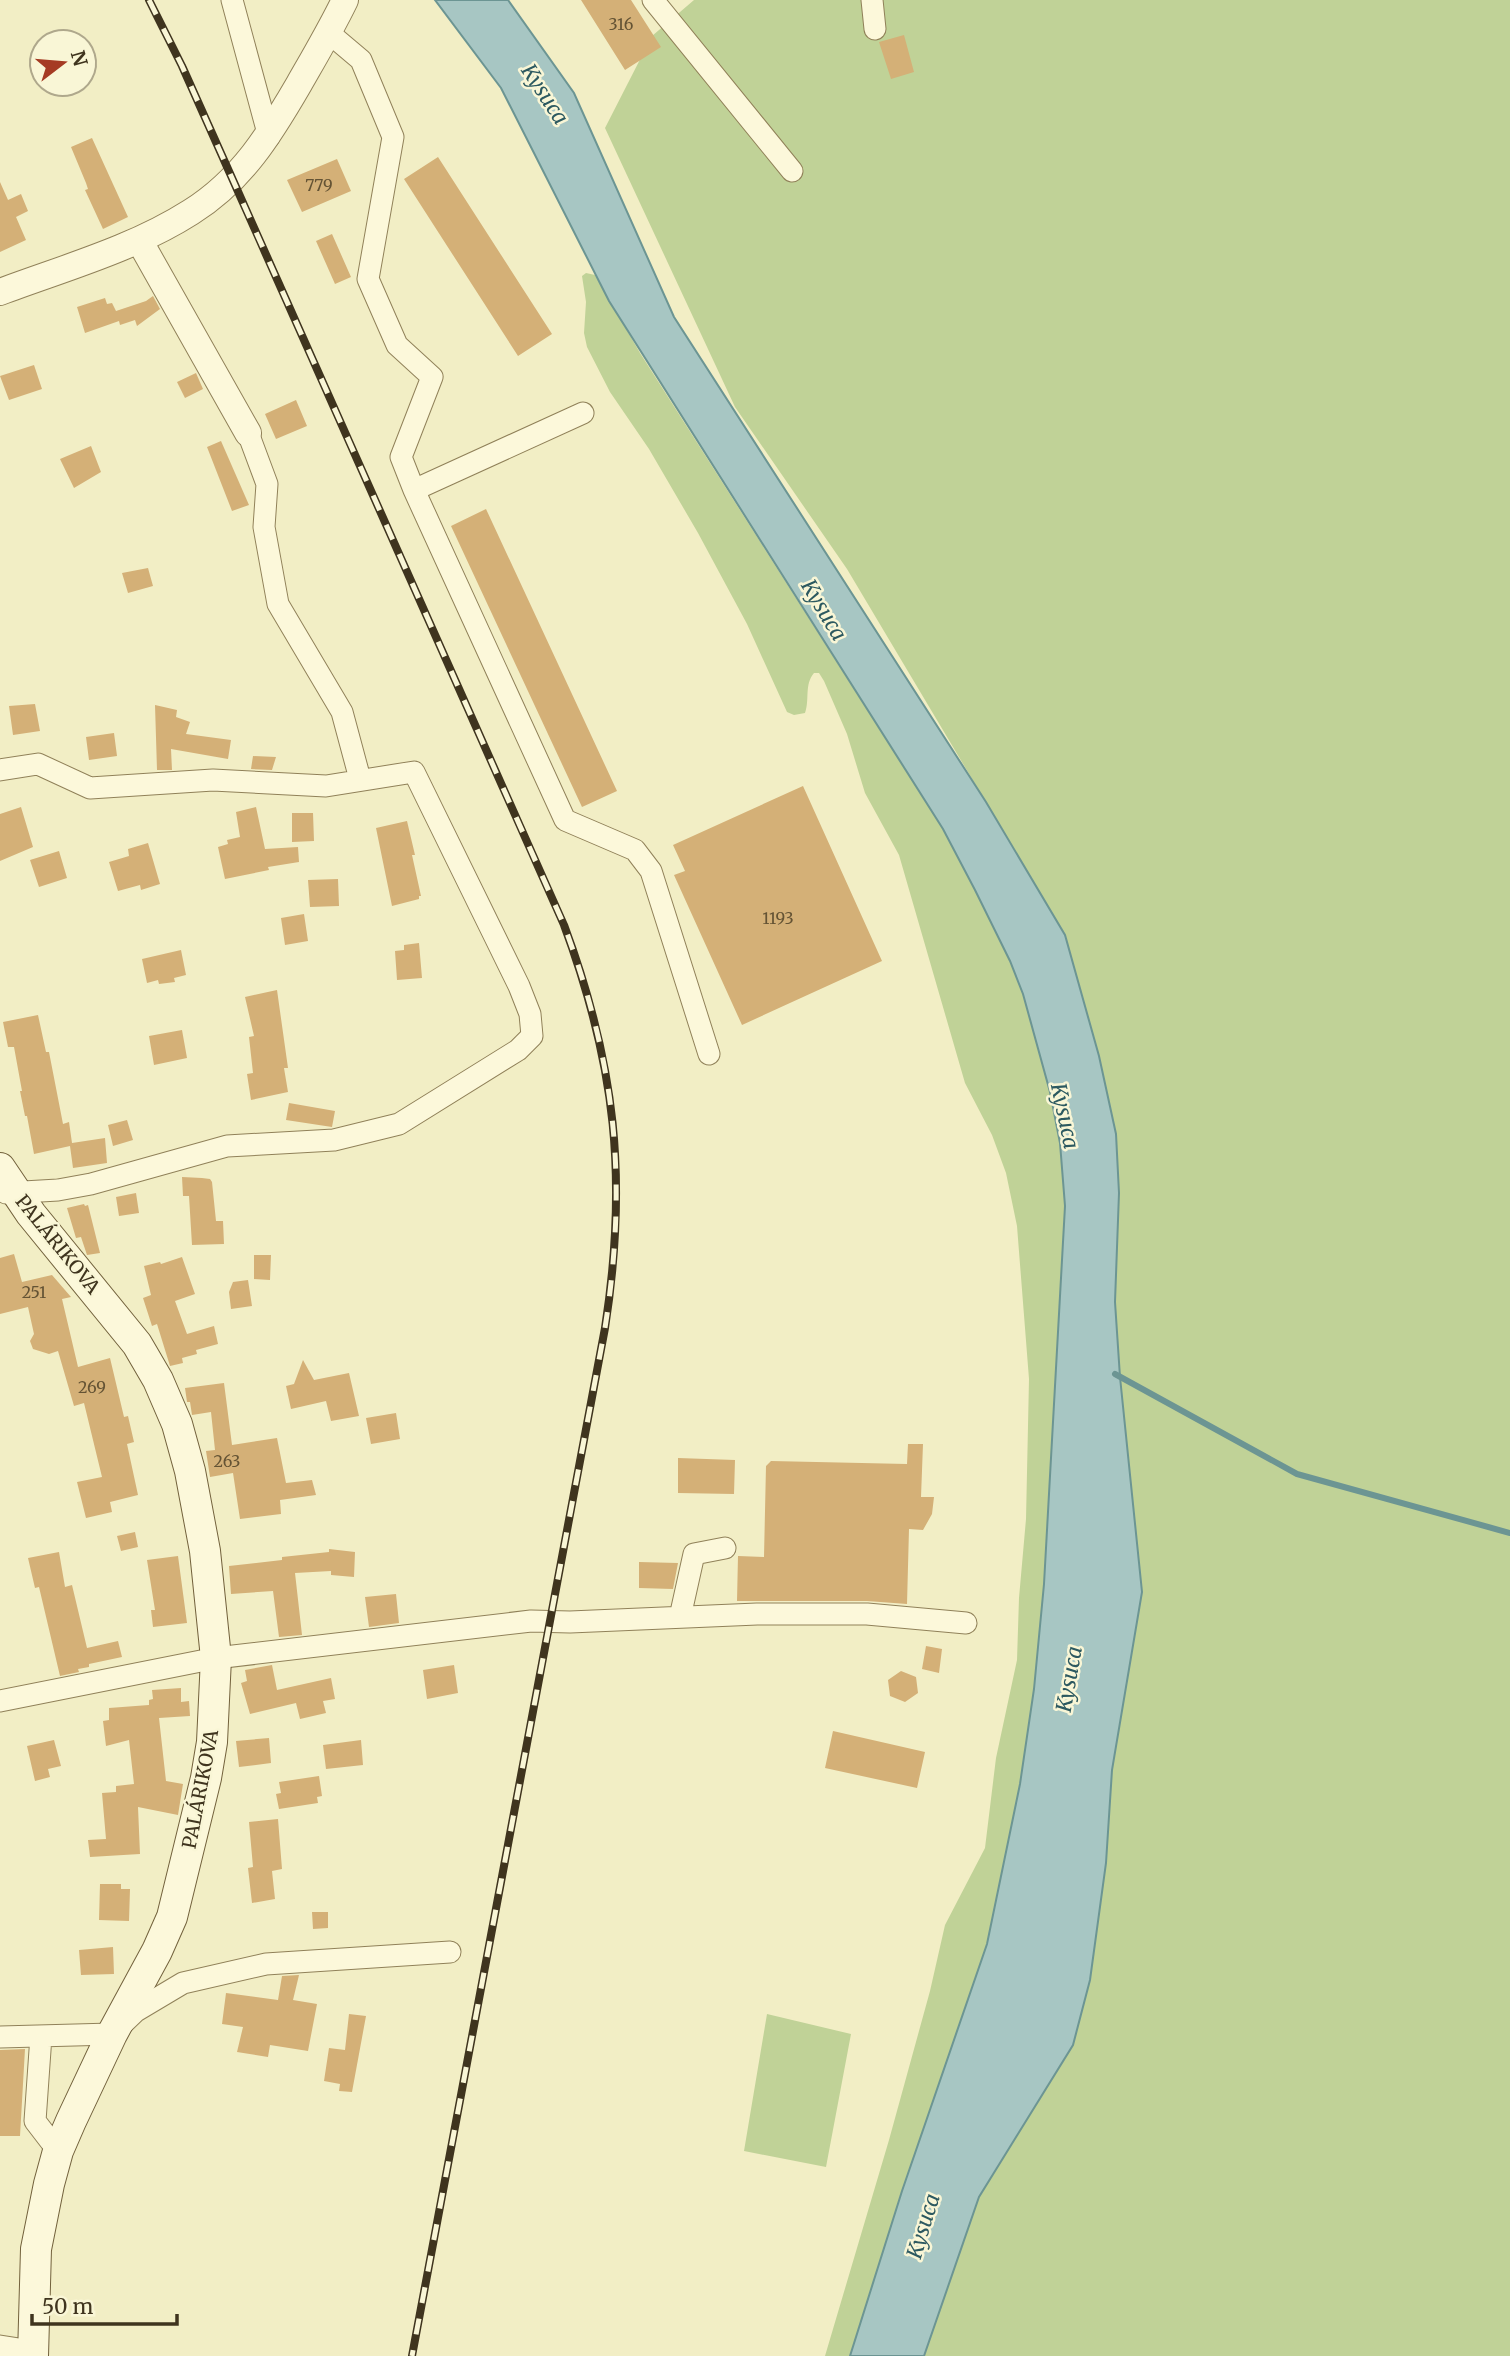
<svg xmlns="http://www.w3.org/2000/svg" width="1510" height="2356" font-family="Merriweather,serif">
	<style>
		.green { fill: #c0d297 }
		.water { fill: #a7c6c3; stroke: #6c9593; stroke-width: 2 }
		.lines { fill: none; stroke-linecap: round; stroke-linejoin: round }
		.stream { stroke: #6c9593; stroke-width: 6 }
		.building { fill: #d4b077 }
		.minor-casing { stroke: #908159; stroke-width: 23 }
		.tertiary-casing { stroke: #908159; stroke-width: 28 }
		.secondary-casing { stroke: #72613c; stroke-width: 32 }
		.minor { stroke: #fcf8da; stroke-width: 21 }
		.tertiary { stroke: #fcf8da; stroke-width: 26 }
		.secondary { stroke: #fcf8da; stroke-width: 30 }
		.rail-casing { stroke: #3f341e; stroke-width: 8 }
		.rail { stroke: #f9f6d6; stroke-width: 5; stroke-dasharray: 16; stroke-linecap: butt }
		.labels { text-anchor: middle; dominant-baseline: central; stroke-width: 5; stroke-linejoin: round; paint-order: stroke }
		.number-label { font-size: 16px; fill: #645334 }
		.street-label { font-size: 19px; fill: #3f341e; stroke: #f9f6d6 }
		.water-label { font-size: 21px; font-style: italic; fill: #2c5960; stroke: #f9f6d6 }
	</style>
	<rect width="100%" height="100%" fill="#f2eec5"/>
	<!-- green -->
	<path class="green" d="M 694,0 L 1510,0 L 1510,2356 L 924,2356 L 979,2197 L 1073,2045 L 1090,1980 L 1106,1863 L 1112,1770 L 1120,1377 L 1115,1302 L 1119,1193 L 1099,1056 L 1065,935 L 847,569 L 735,407 L 605,128 L 652,36 Z
		M 586,273 L 595,275 L 640,353 L 943,829 L 975,890 L 1010,961 L 1023,994 L 1050,1092 L 1060,1143 L 1065,1206 L 1044,1584 L 1034,1689 L 1020,1784 L 987,1944 L 902,2191 L 850,2356 L 825,2356 L 889,2140 L 930,1991 L 945,1925 L 985,1848 L 996,1758 L 1017,1660 L 1019,1598 L 1026,1519 L 1029,1379 L 1017,1226 L 1006,1173 L 992,1135 L 965,1083 L 899,855 L 865,793 L 847,734 L 824,681 L 819,673 L 814,673 C 804,685 810,699 805,713 L 794,715 L 787,712 L 747,624 L 698,533 L 649,449 L 610,392 L 587,347 L 584,333 L 586,302 L 582,276 Z
		M 767,2014 L 851,2034 L 826,2167 L 744,2151 Z"/>
	<!-- water -->
	<path class="water" d="M 435,0 L 508,0 L 574,93 L 674,317 L 986,802 L 1065,935 L 1099,1056 L 1116,1134 L 1119,1193 L 1115,1302 L 1120,1377 L 1142,1592 L 1112,1770 L 1106,1863 L 1090,1980 L 1073,2045 L 979,2197 L 924,2356 L 850,2356 L 902,2191 L 987,1944 L 1020,1784 L 1034,1689 L 1044,1584 L 1065,1206 L 1060,1143 L 1050,1092 L 1023,994 L 1010,961 L 975,890 L 943,829 L 609,301 L 501,88 Z"/>
	<g class="lines">
		<!-- stream -->
		<path class="stream" d="M 1115,1374 L 1297,1474 L 1510,1533"/>
	</g>
	<!-- building -->
	<path class="building" d="M 581,0 L 631,0 L 661,47 L 625,70 Z
		M 904,35 L 914,72 L 891,79 L 879,42 Z
		M 92,138 L 128,217 L 103,229 L 85,190 L 88,189 L 86,183 L 71,147 Z
		M 438,157 L 552,334 L 518,356 L 404,179 Z
		M 337,159 L 351,191 L 302,212 L 287,180 Z
		M 0,182 L 8,200 L 21,194 L 28,211 L 16,217 L 26,240 L 0,252 Z
		M 332,234 L 351,277 L 335,284 L 316,241 Z
		M 153,296 L 160,309 L 137,326 L 135,320 L 120,325 L 119,321 L 85,333 L 77,307 L 105,298 L 107,304 L 112,303 L 116,311 L 146,301 Z
		M 34,365 L 42,389 L 9,400 L 0,376 Z
		M 196,373 L 203,389 L 185,398 L 177,382 Z
		M 296,400 L 307,426 L 276,439 L 265,414 Z
		M 221,441 L 249,505 L 232,511 L 207,447 Z
		M 91,446 L 101,472 L 74,488 L 60,459 Z
		M 486,509 L 617,791 L 582,807 L 451,526 Z
		M 148,568 L 153,586 L 128,593 L 122,573 Z
		M 35,704 L 40,731 L 13,735 L 9,706 Z
		M 155,705 L 177,710 L 176,717 L 190,722 L 186,734 L 231,740 L 228,759 L 171,749 L 172,770 L 157,770 Z
		M 114,733 L 117,756 L 89,760 L 86,737 Z
		M 253,756 L 276,757 L 272,770 L 251,769 Z
		M 803,786 L 882,961 L 742,1025 L 674,875 L 685,871 L 673,845 Z
		M 21,807 L 33,847 L 0,861 L 0,814 Z
		M 256,807 L 265,849 L 298,847 L 299,862 L 268,867 L 269,870 L 225,879 L 218,847 L 228,844 L 227,840 L 240,837 L 236,812 Z
		M 292,813 L 313,813 L 314,841 L 292,842 Z
		M 407,821 L 415,855 L 412,855 L 421,896 L 419,896 L 419,899 L 392,906 L 376,828 Z
		M 148,843 L 160,884 L 141,890 L 140,885 L 118,891 L 109,862 L 129,856 L 128,849 Z
		M 59,851 L 67,878 L 39,887 L 30,860 Z
		M 338,879 L 339,906 L 310,907 L 308,880 Z
		M 304,914 L 308,941 L 285,945 L 281,918 Z
		M 419,943 L 422,978 L 397,980 L 395,951 L 404,950 L 404,945 Z
		M 181,950 L 186,975 L 174,978 L 175,982 L 159,984 L 158,980 L 147,983 L 142,959 Z
		M 277,990 L 288,1068 L 284,1068 L 288,1092 L 251,1100 L 247,1074 L 253,1073 L 249,1037 L 254,1036 L 245,997 Z
		M 38,1015 L 46,1052 L 49,1052 L 63,1124 L 69,1122 L 72,1143 L 105,1138 L 107,1163 L 73,1168 L 70,1146 L 34,1154 L 27,1116 L 25,1116 L 20,1091 L 22,1091 L 14,1047 L 8,1047 L 3,1022 Z
		M 182,1030 L 187,1058 L 154,1065 L 149,1036 Z
		M 289,1103 L 335,1111 L 332,1127 L 286,1120 Z
		M 127,1120 L 133,1140 L 113,1146 L 108,1125 Z
		M 182,1177 L 202,1178 L 210,1179 L 212,1182 L 216,1221 L 223,1221 L 224,1244 L 192,1245 L 189,1196 L 183,1196 Z
		M 136,1193 L 139,1213 L 119,1216 L 116,1197 Z
		M 84,1204 L 85,1206 L 88,1205 L 100,1253 L 87,1255 L 81,1237 L 76,1238 L 67,1208 Z
		M 14,1254 L 22,1282 L 52,1275 L 71,1297 L 62,1299 L 78,1367 L 110,1358 L 124,1417 L 128,1416 L 134,1442 L 127,1444 L 138,1495 L 110,1502 L 112,1512 L 86,1518 L 77,1482 L 102,1477 L 84,1403 L 74,1406 L 58,1351 L 49,1354 L 33,1349 L 30,1341 L 34,1334 L 28,1307 L 0,1314 L 0,1258 Z
		M 254,1255 L 271,1255 L 270,1280 L 254,1279 Z
		M 182,1257 L 195,1294 L 175,1301 L 187,1334 L 214,1326 L 218,1344 L 196,1350 L 197,1354 L 182,1358 L 183,1363 L 170,1366 L 157,1324 L 152,1326 L 143,1298 L 151,1295 L 144,1266 L 160,1262 L 161,1264 Z
		M 248,1280 L 252,1306 L 231,1309 L 229,1292 L 233,1282 Z
		M 303,1360 L 314,1380 L 349,1373 L 359,1416 L 331,1421 L 326,1401 L 291,1409 L 286,1386 L 294,1384 Z
		M 224,1383 L 232,1445 L 277,1438 L 286,1483 L 312,1480 L 316,1495 L 280,1500 L 281,1514 L 240,1519 L 233,1473 L 210,1477 L 206,1451 L 215,1450 L 211,1412 L 192,1415 L 190,1402 L 187,1402 L 185,1388 Z
		M 396,1413 L 400,1439 L 371,1444 L 366,1418 Z
		M 908,1444 L 923,1444 L 921,1497 L 934,1497 L 932,1514 L 923,1530 L 909,1529 L 907,1604 L 867,1601 L 737,1601 L 738,1556 L 764,1557 L 766,1466 L 771,1461 L 907,1464 Z
		M 678,1458 L 735,1460 L 734,1494 L 678,1493 Z
		M 135,1532 L 138,1547 L 121,1551 L 117,1536 Z
		M 329,1549 L 355,1552 L 354,1577 L 331,1575 L 331,1571 L 295,1573 L 302,1635 L 279,1637 L 273,1591 L 231,1594 L 229,1566 L 282,1560 L 282,1557 L 329,1552 Z
		M 59,1552 L 65,1587 L 72,1585 L 87,1648 L 118,1641 L 122,1657 L 89,1664 L 89,1667 L 78,1669 L 79,1672 L 60,1676 L 39,1587 L 35,1588 L 28,1558 Z
		M 178,1556 L 187,1623 L 153,1627 L 151,1610 L 155,1610 L 147,1560 Z
		M 639,1562 L 678,1563 L 673,1589 L 639,1588 Z
		M 396,1594 L 399,1623 L 369,1627 L 365,1597 Z
		M 926,1646 L 942,1649 L 939,1673 L 922,1669 Z
		M 272,1665 L 277,1690 L 331,1678 L 335,1699 L 323,1701 L 326,1713 L 300,1719 L 296,1703 L 250,1714 L 241,1683 L 247,1681 L 245,1670 Z
		M 454,1665 L 458,1693 L 427,1699 L 423,1670 Z
		M 901,1671 L 916,1677 L 918,1693 L 905,1702 L 890,1696 L 888,1680 Z
		M 181,1688 L 181,1702 L 189,1701 L 190,1716 L 159,1718 L 166,1781 L 183,1784 L 178,1815 L 138,1807 L 140,1854 L 90,1857 L 88,1840 L 106,1839 L 102,1793 L 116,1792 L 116,1786 L 134,1784 L 129,1740 L 106,1746 L 103,1721 L 109,1720 L 109,1708 L 149,1705 L 149,1700 L 153,1699 L 152,1690 Z
		M 833,1731 L 925,1752 L 917,1788 L 825,1768 Z
		M 269,1738 L 271,1763 L 239,1767 L 236,1741 Z
		M 54,1740 L 61,1766 L 48,1769 L 50,1777 L 35,1781 L 27,1746 Z
		M 361,1740 L 363,1765 L 326,1769 L 323,1745 Z
		M 319,1776 L 322,1796 L 317,1797 L 318,1803 L 279,1809 L 276,1794 L 281,1793 L 279,1782 Z
		M 278,1819 L 282,1869 L 272,1871 L 275,1899 L 252,1903 L 248,1868 L 253,1867 L 249,1822 Z
		M 100,1884 L 121,1884 L 121,1889 L 130,1889 L 129,1921 L 99,1920 Z
		M 312,1912 L 328,1912 L 328,1928 L 313,1929 Z
		M 113,1947 L 114,1974 L 81,1975 L 79,1950 Z
		M 299,1975 L 293,2000 L 317,2004 L 308,2051 L 270,2045 L 268,2057 L 237,2052 L 243,2027 L 222,2024 L 226,1993 L 278,2000 L 282,1976 Z
		M 349,2014 L 366,2016 L 352,2092 L 339,2091 L 340,2084 L 324,2081 L 329,2048 L 345,2050 Z
		M 25,2049 L 20,2136 L 0,2136 L 0,2050 Z"/>
	<g class="lines">
		<defs>
			<path id="minor" d="M 232,0 L 269,137
				M 653,0 L 792,171
				M 872,0 L 875,29
				M 329,33 L 361,60 L 393,137 L 368,279 L 397,345 L 432,377 L 401,457 L 414,490 L 565,820 L 635,850 L 651,871 L 709,1054
				M 248,433 L 267,484 L 264,527 L 278,604 L 342,712 L 360,779
				M 414,490 L 583,413
				M 0,770 L 38,764 L 90,788 L 213,780 L 326,786 L 414,772 L 519,986 L 530,1014 L 532,1036 L 518,1050 L 399,1124 L 334,1140 L 227,1146 L 91,1184 L 58,1190 L 6,1193
				M 680,1617 L 694,1554 L 725,1548
				M 0,1701 L 216,1658 L 531,1621 L 570,1622 L 757,1614 L 867,1614 L 966,1623
				M 41,2036 L 35,2121 L 58,2151
				M 0,2037 L 112,2034 L 136,2011 L 183,1983 L 266,1964 L 450,1952
				M 0,2346 L 32,2351"/>
			<path id="tertiary" d="M 139,240 L 248,433
				M 0,292 C 64,268 133,249 191,212 C 242,180 270,134 299,84 C 315,56 331,29 345,0"/>
			<path id="secondary" d="M 0,1168 L 31,1214 L 137,1344 L 158,1380 L 177,1424 L 190,1471 L 205,1551 L 216,1658 L 212,1742 L 206,1778 L 172,1917 L 157,1951 L 112,2034 L 71,2121 L 58,2151 L 49,2184 L 36,2249 L 33,2356"/>
		</defs>
		<!-- minor casing -->
		<use href="#minor" class="minor-casing"/>
		<!-- tertiary casing -->
		<use href="#tertiary" class="tertiary-casing"/>
		<!-- secondary casing -->
		<use href="#secondary" class="secondary-casing"/>
		<!-- minor -->
		<use href="#minor" class="minor"/>
		<!-- tertiary -->
		<use href="#tertiary" class="tertiary"/>
		<!-- secondary -->
		<use href="#secondary" class="secondary"/>
		<defs>
			<path id="rail" d="M 149,0 L 182,66 L 232,178 L 564,925 C 616,1065 628,1180 605,1328 L 412,2356"/>
		</defs>
		<!-- rail casing -->
		<use href="#rail" class="rail-casing"/>
		<!-- rail -->
		<use href="#rail" class="rail"/>
	</g>
	<g class="labels">
		<!-- number labels -->
		<g class="number-label">
			<text x="621" y="24">316</text>
			<text x="319" y="185">779</text>
			<text x="778" y="918">1193</text>
			<text x="34" y="1292">251</text>
			<text x="92" y="1387">269</text>
			<text x="227" y="1461">263</text>
		</g>
		<!-- street labels -->
		<g class="street-label">
			<text transform="translate(58 1244) rotate(51)">PALÁRIKOVA</text>
			<text transform="translate(200 1789) rotate(-79)">PALÁRIKOVA</text>
		</g>
		<!-- water labels -->
		<g class="water-label">
			<text transform="translate(545 94) rotate(57)">Kysuca</text>
			<text transform="translate(824 610) rotate(59)">Kysuca</text>
			<text transform="translate(1065 1116) rotate(78)">Kysuca</text>
			<text transform="translate(1069 1679) rotate(-80)">Kysuca</text>
			<text transform="translate(923 2226) rotate(-73)">Kysuca</text>
		</g>
	</g>
	<!-- north arrow -->
	<g transform="translate(63 63) rotate(74)"><circle r="33" fill="#f9f6d6" stroke="#afa88c" stroke-width="2"/>
	<path d="M0-5L12 26L0 18L-12 26Z" fill="#a53b23"/>
	<text y="-10" font-size="19" font-weight="bold" text-anchor="middle" fill="#3f341e">N</text>
	</g>
	<!-- scale -->
	<path d="M32 2314v10h145v-10" fill="none" stroke="#3f341e" stroke-width="3.5"/>
	<text x="42" y="2314" font-size="21" fill="#3f341e" stroke="#f9f6d6" stroke-width="5" paint-order="stroke">50 m</text>
</svg>
